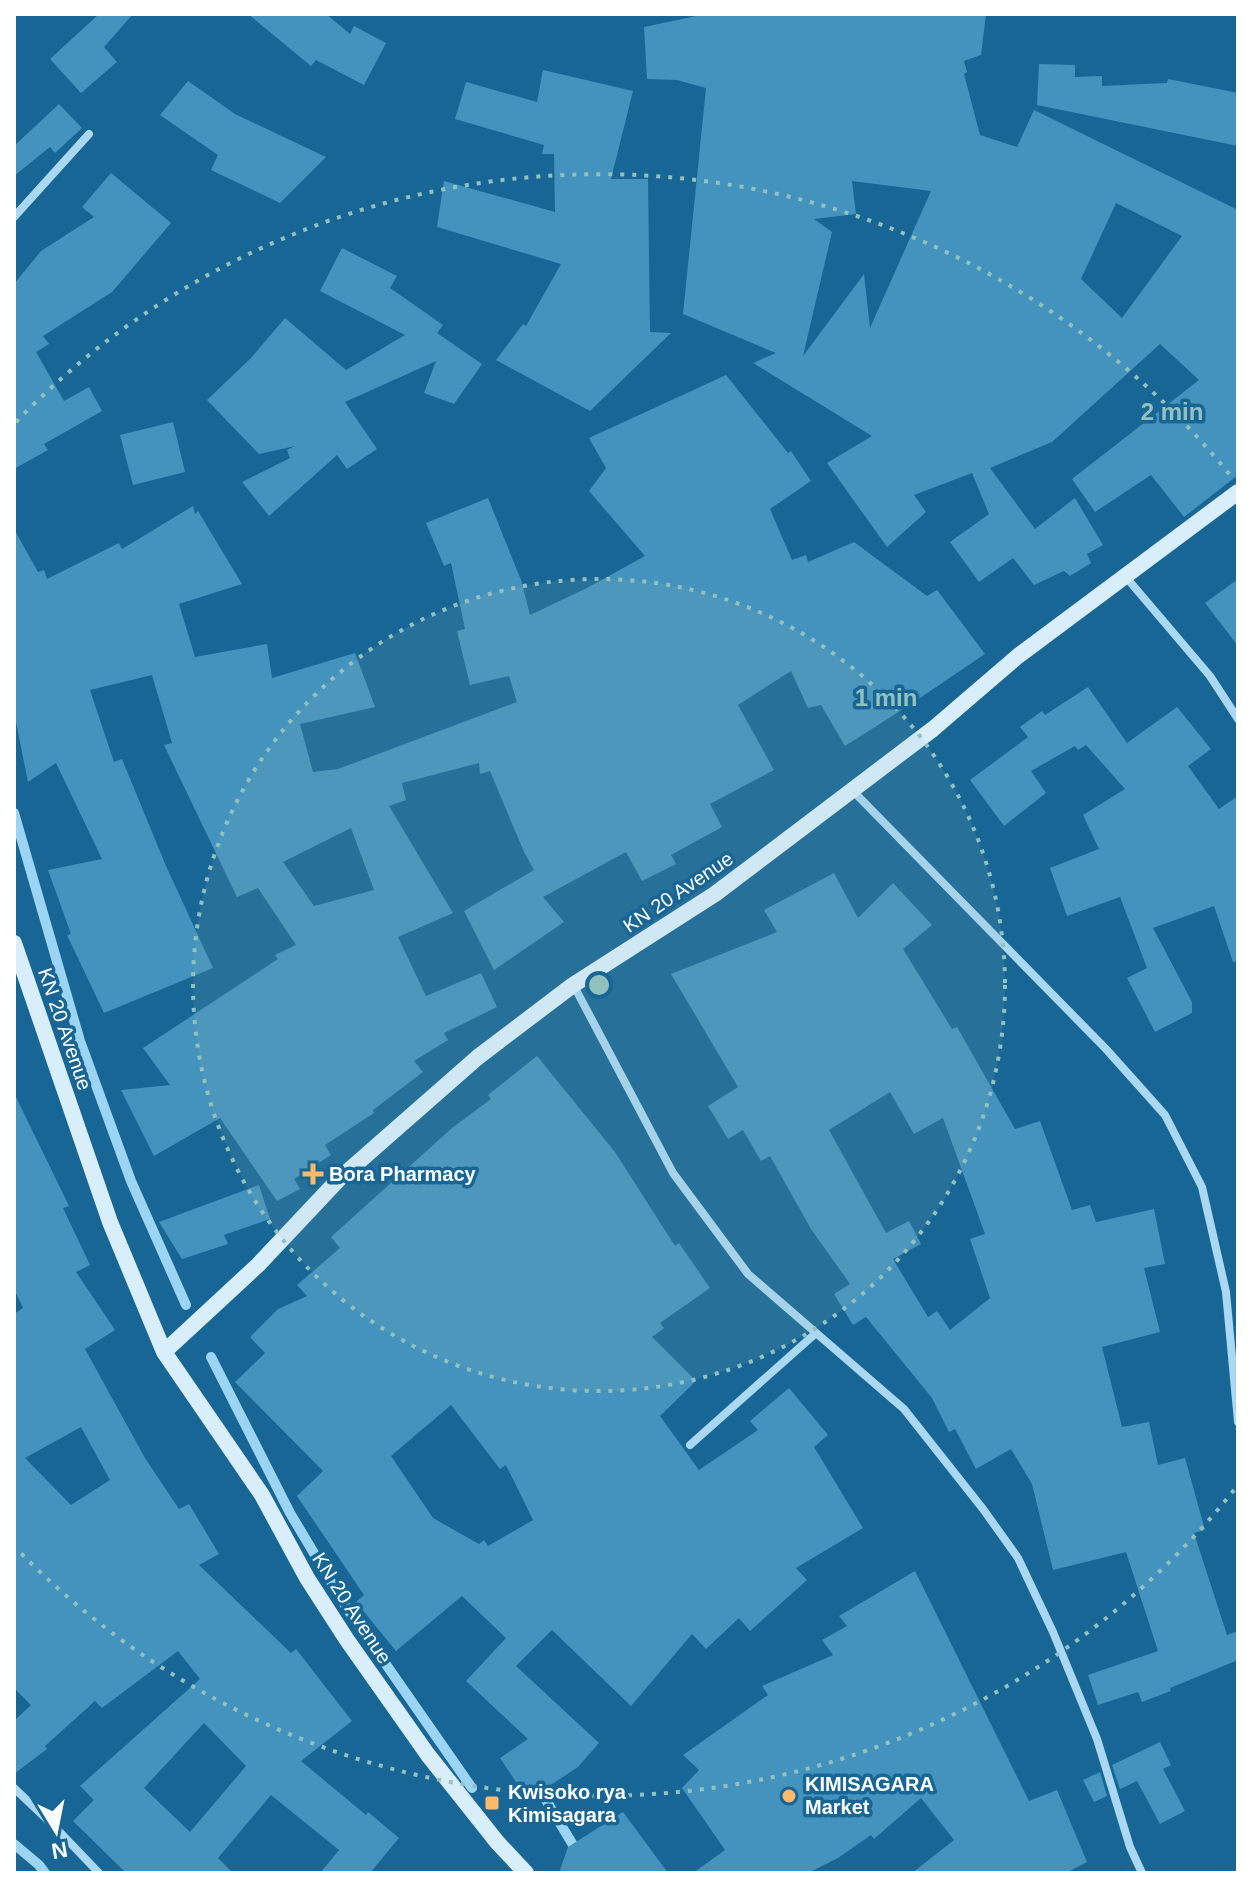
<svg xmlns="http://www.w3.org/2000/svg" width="1252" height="1887" font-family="Helvetica,sans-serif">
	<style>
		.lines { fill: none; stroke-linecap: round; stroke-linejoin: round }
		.stream { stroke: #9cd5f3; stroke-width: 10 }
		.building { fill: #4492be; fill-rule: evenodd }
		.street { stroke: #aad7f1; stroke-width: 8 }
		.secondary { stroke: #d8eefb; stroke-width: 16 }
		.ring { fill: none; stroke: #93c1be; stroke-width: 4; stroke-dasharray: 4 8 }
		.poi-dot { fill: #ffb96a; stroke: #186696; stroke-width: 3 }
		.labels { text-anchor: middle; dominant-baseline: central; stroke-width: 7; stroke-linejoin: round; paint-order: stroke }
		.street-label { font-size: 20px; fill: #fff; stroke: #186696 }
		.poi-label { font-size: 20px; font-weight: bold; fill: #fff; stroke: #186696; text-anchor: start }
		.centre { fill: #93c1be; stroke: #186696; stroke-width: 4 }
		.ring-label { font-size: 24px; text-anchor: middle; font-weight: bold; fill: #93c1be; stroke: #186696; stroke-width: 7; stroke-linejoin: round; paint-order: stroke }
	</style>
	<rect width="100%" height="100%" fill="#186696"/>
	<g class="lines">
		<!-- stream -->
		<path class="stream" d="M 14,813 L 80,1041 L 131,1181 L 186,1305
			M 211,1357 L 290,1513 L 346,1607 L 472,1788
			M 535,1782 L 590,1873
			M 14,1844 L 39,1865 L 45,1873"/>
	</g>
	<!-- building -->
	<path class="building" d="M 99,14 L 133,14 L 104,47 L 117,62 L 81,93 L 50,59 Z
		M 248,14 L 326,14 L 350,34 L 354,26 L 386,43 L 364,85 L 316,60 L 311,66 Z
		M 706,14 L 986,14 L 981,55 L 964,61 L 967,72 L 964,74 L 980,135 L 1017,147 L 1034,110 L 1238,210 L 1238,475 L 1184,517 L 1151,475 L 1095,512 L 1072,479 L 1199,380 L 1160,344 L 1052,442 L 990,468 L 1035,529 L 1075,498 L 1103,545 L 1087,554 L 1091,563 L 1070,576 L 1064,571 L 1034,585 L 1013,558 L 979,582 L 950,542 L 989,514 L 972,473 L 914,495 L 926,512 L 887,547 L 827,463 L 872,436 L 753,363 L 776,353 L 683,314 L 706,88 L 677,80 L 647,79 L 644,27 ZM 852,181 L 931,191 L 870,328 L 864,274 L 803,356 L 832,232 L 814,219 L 856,214 ZM 1116,203 L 1182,236 L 1122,318 L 1081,279 Z
		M 1039,64 L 1075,65 L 1075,77 L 1102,76 L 1102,86 L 1167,83 L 1168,79 L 1238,93 L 1238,146 L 1037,105 Z
		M 543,70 L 633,91 L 611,179 L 648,179 L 650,332 L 671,333 L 590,411 L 496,360 L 523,324 L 526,326 L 561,264 L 437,227 L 444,181 L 555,212 L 554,154 L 542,154 L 544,145 L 455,119 L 466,82 L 537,102 Z
		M 188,81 L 235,114 L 326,157 L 280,203 L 211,170 L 218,155 L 160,115 Z
		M 59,104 L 82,128 L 55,153 L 50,147 L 14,176 L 14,146 Z
		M 111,173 L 171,223 L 112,292 L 43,336 L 49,344 L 36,352 L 64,401 L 89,387 L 102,411 L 44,444 L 48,450 L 14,469 L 14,284 L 41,251 L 94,217 L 82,207 Z
		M 342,248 L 397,276 L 390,288 L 443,325 L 437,333 L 482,364 L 454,404 L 424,393 L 436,361 L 345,402 L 377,449 L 347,469 L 337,455 L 269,516 L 242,482 L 290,458 L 287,450 L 295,446 L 259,454 L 207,400 L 251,358 L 285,318 L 346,370 L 405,335 L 320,291 Z
		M 726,375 L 788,453 L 791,451 L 811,481 L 770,509 L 792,560 L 806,555 L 808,562 L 854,542 L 927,596 L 937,590 L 985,654 L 911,704 L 845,746 L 821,705 L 808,708 L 791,671 L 738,705 L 774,770 L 710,804 L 722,827 L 671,855 L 676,864 L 642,881 L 626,852 L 543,897 L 564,922 L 494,970 L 464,911 L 534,870 L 524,852 L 490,771 L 480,774 L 479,763 L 402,783 L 406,800 L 389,806 L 453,913 L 398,937 L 426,996 L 481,973 L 497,1007 L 444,1033 L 448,1040 L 414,1061 L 423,1072 L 373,1110 L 374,1113 L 325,1145 L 331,1155 L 294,1179 L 300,1189 L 277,1201 L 220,1118 L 154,1156 L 121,1090 L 170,1085 L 143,1048 L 278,959 L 275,955 L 296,945 L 258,888 L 237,897 L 164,745 L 172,743 L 152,675 L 90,690 L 114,762 L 122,759 L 166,866 L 213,968 L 104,1013 L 67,935 L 71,934 L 48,870 L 102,859 L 56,763 L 28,782 L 14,712 L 14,529 L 38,572 L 44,570 L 47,579 L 119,543 L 122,549 L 193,506 L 195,514 L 198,511 L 242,584 L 179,604 L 195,657 L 267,644 L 272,678 L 355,653 L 375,707 L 300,724 L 313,772 L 338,769 L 517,702 L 509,676 L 470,685 L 457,631 L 465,629 L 451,563 L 444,566 L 426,523 L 488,498 L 521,580 L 530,615 L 587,588 L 645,556 L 589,491 L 606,468 L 589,438 ZM 351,828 L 374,890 L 314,906 L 283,862 Z
		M 173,422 L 185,472 L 133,485 L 120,435 Z
		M 1238,579 L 1238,646 L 1205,603 Z
		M 1088,687 L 1127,743 L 1177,707 L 1211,749 L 1188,766 L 1219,809 L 1238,796 L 1238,961 L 1233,962 L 1214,906 L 1153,928 L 1192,1002 L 1192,1013 L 1155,1032 L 1127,978 L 1147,968 L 1120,897 L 1067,916 L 1050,868 L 1099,849 L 1083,815 L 1125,789 L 1086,745 L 1078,750 L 1075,746 L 1031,771 L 1046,793 L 1004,826 L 970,780 L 1028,737 L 1020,727 L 1042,711 L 1045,715 Z
		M 834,873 L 858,918 L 893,883 L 932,925 L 903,949 L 952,1029 L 957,1027 L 1015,1129 L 1040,1121 L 1072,1210 L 1090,1205 L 1096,1222 L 1154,1209 L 1165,1264 L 1144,1268 L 1160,1332 L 1102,1347 L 1122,1427 L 1149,1422 L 1158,1465 L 1185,1458 L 1205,1530 L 1194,1533 L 1227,1635 L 1238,1631 L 1238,1660 L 1170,1688 L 1171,1691 L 1142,1702 L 1138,1692 L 1098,1705 L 1088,1675 L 1158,1651 L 1126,1552 L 1053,1570 L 1032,1484 L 1011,1449 L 976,1469 L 955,1429 L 949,1432 L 932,1398 L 866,1317 L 853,1325 L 834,1294 L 850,1284 L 811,1229 L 770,1156 L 761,1161 L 743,1130 L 728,1139 L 708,1106 L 738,1087 L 671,974 L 777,932 L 764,910 ZM 890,1092 L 914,1134 L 943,1118 L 985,1234 L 970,1239 L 990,1298 L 950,1330 L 937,1311 L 928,1317 L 893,1259 L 921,1244 L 909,1221 L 886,1233 L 829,1130 Z
		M 537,1056 L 615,1152 L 675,1246 L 679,1243 L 710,1288 L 660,1323 L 664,1328 L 652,1337 L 696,1381 L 660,1416 L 699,1470 L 758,1430 L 750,1421 L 789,1388 L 828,1435 L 814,1447 L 863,1528 L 796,1568 L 807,1580 L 750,1631 L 739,1618 L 706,1649 L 692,1634 L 631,1706 L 552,1630 L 516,1666 L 599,1743 L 578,1767 L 528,1800 L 500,1758 L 528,1739 L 466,1681 L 506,1638 L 462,1596 L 396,1651 L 356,1602 L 364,1595 L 297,1496 L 323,1471 L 235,1382 L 265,1353 L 250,1337 L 278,1309 L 307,1296 L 297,1285 L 340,1248 L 331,1237 L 452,1128 L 491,1099 L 488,1095 ZM 451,1405 L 500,1469 L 506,1465 L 533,1520 L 488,1546 L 484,1540 L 479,1544 L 433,1518 L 391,1456 Z
		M 14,1093 L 69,1206 L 63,1208 L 90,1265 L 76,1272 L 115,1330 L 85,1349 L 145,1458 L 179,1509 L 189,1504 L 219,1554 L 199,1565 L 291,1653 L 296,1649 L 352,1721 L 301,1761 L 366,1815 L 368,1812 L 399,1838 L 370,1873 L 320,1873 L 339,1850 L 271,1795 L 218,1858 L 233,1873 L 126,1873 L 73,1821 L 94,1800 L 80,1786 L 200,1679 L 178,1651 L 102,1708 L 95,1701 L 45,1746 L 47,1749 L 14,1774 L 14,1721 L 31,1705 L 14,1688 L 14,1314 L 23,1308 L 14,1289 ZM 81,1427 L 110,1480 L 71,1505 L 25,1458 ZM 204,1723 L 246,1766 L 190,1832 L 144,1788 Z
		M 259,1185 L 270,1219 L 224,1235 L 228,1244 L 182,1259 L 159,1222 Z
		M 915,1571 L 1029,1801 L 1057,1790 L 1087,1862 L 1066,1873 L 912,1873 L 954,1840 L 921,1798 L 874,1839 L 871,1835 L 838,1858 L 808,1873 L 693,1873 L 725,1850 L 682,1788 L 699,1770 L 683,1755 L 768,1695 L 762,1686 L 833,1655 L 822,1640 L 847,1626 L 839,1616 Z
		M 1160,1742 L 1171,1765 L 1163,1769 L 1185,1811 L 1160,1824 L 1137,1781 L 1120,1789 L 1112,1765 Z
		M 1100,1772 L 1107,1796 L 1094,1802 L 1083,1780 Z
		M 623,1812 L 668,1873 L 559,1873 L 568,1847 Z"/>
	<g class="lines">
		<!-- street -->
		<path class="street" d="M 14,217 L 89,134
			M 1125,576 L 1210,676 L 1238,719
			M 852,790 L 1106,1049 L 1165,1115 L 1202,1187 L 1226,1292 L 1238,1422
			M 574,986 L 673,1173 L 748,1274 L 904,1409 L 983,1509 L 1018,1558 L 1053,1632 L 1097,1739 L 1130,1847 L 1142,1873
			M 690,1445 L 816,1333
			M 14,1788 L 52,1824 L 99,1873"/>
		<!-- secondary -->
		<path class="secondary" d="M 14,943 L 110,1222 L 164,1352 L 262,1495 L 307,1578 L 347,1640 L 428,1755 L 497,1842 L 526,1873
			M 164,1352 L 258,1265 L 339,1179 L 478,1057 L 573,985 L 715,894 L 933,729 L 1018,656 L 1238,492"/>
	</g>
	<!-- distance rings -->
	<circle cx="599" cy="985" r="406" fill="#93c1be" fill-opacity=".12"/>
	<g class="ring">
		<circle cx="599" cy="985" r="406"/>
		<path d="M1234 1490A811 811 0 0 1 16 1548M16 422A811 811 0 0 1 1234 480"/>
	</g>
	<!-- markers -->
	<g class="poi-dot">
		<path d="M309 1162h8v8h8v8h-8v8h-8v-8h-8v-8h8z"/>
		<circle cx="789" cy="1796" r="8"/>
		<rect x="484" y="1795" width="16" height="16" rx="4"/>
	</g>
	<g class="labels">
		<!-- street labels -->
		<g class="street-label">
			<text transform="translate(678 892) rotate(-34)">KN 20 Avenue</text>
			<text transform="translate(65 1029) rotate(71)">KN 20 Avenue</text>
			<text transform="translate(352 1608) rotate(57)">KN 20 Avenue</text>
		</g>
		<!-- poi labels -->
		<g class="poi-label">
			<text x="329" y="1174">Bora Pharmacy</text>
			<text x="805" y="1784">KIMISAGARA<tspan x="805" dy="23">Market</tspan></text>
			<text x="508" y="1792">Kwisoko rya<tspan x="508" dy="23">Kimisagara</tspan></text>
		</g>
	</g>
	<circle cx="599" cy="985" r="12" class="centre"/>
	<g class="ring-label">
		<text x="1172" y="420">2 min</text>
		<text x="886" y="706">1 min</text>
	</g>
	<!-- border -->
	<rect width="1252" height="1887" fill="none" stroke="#ffffff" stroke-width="32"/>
	<!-- north arrow -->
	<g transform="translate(56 1831) rotate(170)" stroke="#186696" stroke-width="6" paint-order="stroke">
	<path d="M0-6L14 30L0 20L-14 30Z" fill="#ffffff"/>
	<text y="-12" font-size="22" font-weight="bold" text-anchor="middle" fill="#ffffff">N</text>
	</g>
</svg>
